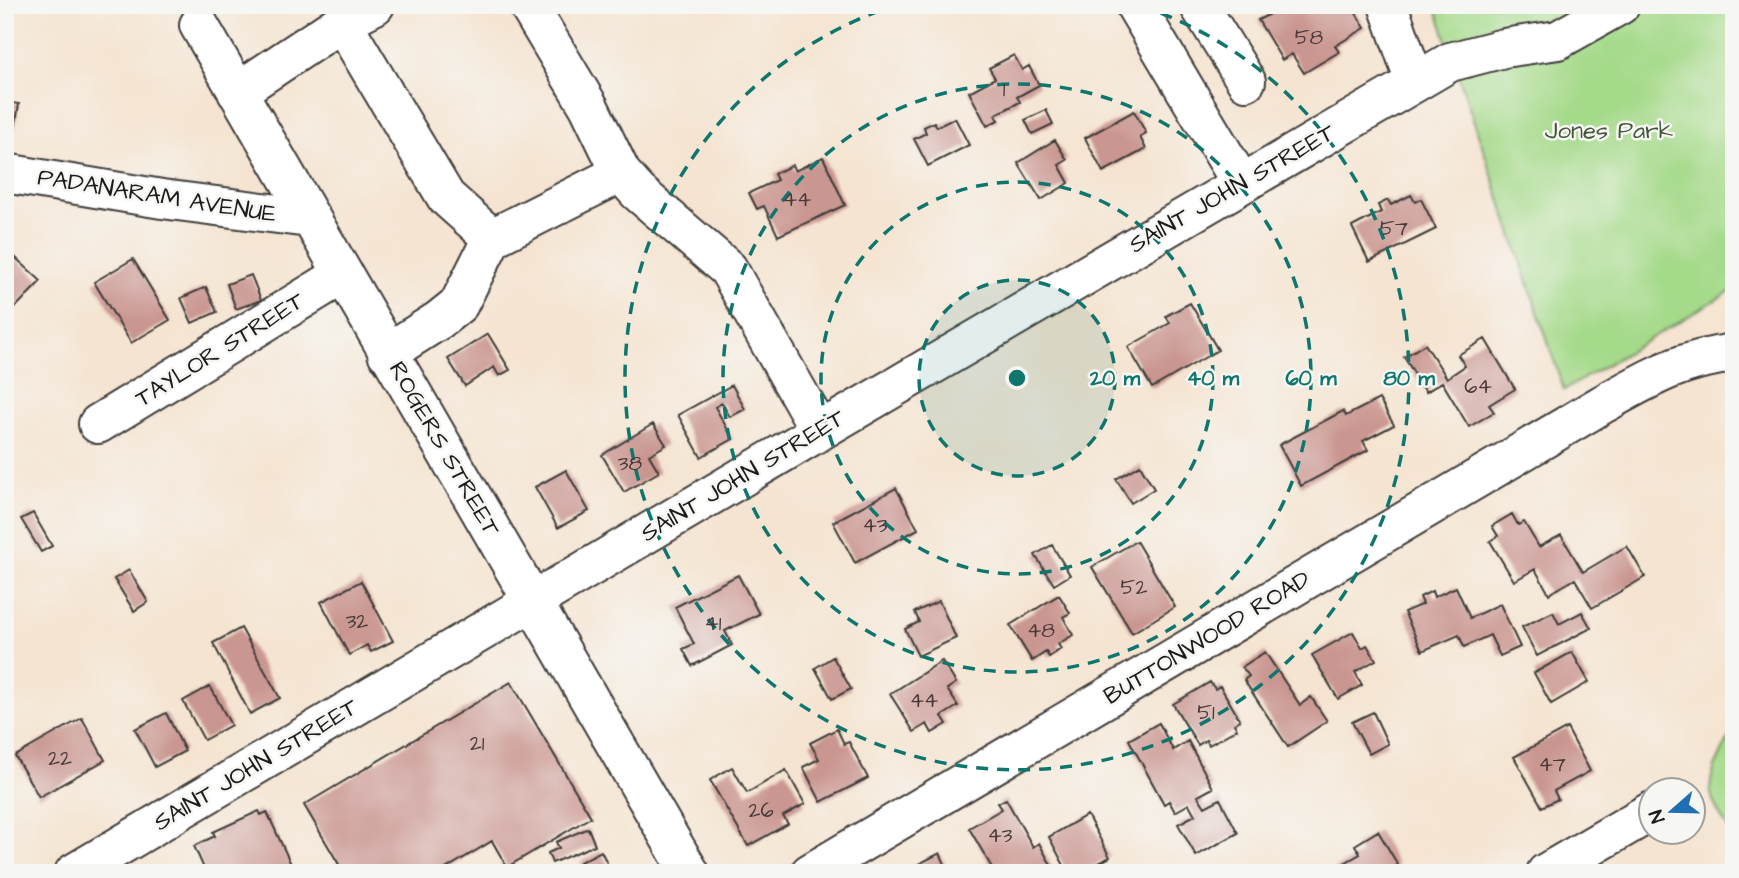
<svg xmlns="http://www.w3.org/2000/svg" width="1739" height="878" font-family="'Architects Daughter',sans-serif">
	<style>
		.green { fill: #a5da8a; stroke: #607b53; stroke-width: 2 }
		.building { fill: #ca9691 }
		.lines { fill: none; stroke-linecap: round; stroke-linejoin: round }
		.minor-casing { stroke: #3d3a37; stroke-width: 42 }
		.minor { stroke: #fff; stroke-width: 38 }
		.ring { fill: none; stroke: #0f766e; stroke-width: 3.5; stroke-dasharray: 12 9 }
		.labels { text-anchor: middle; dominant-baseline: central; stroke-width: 5; stroke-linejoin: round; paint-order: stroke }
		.number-label { font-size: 21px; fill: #483a39 }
		.park-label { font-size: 24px; fill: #45553d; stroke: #f6f6f2 }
		.street-label { font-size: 24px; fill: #1c1c1c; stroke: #f6f6f2 }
		.centre { fill: #0f766e; stroke: #f6f6f2; stroke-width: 3.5 }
		.ring-label { font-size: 21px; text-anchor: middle; font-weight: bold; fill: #0f766e; stroke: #f6f6f2; stroke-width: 5; stroke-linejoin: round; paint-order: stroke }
	</style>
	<rect width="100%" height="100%" fill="#f6f6f2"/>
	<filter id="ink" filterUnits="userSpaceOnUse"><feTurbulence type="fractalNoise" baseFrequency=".0143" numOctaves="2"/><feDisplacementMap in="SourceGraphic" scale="14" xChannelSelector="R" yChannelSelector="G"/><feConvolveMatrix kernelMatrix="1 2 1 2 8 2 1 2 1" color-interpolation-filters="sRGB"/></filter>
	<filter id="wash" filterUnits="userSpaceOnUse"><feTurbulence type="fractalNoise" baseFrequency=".00686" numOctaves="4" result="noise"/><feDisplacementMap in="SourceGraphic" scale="28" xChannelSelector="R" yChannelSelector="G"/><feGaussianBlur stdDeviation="1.57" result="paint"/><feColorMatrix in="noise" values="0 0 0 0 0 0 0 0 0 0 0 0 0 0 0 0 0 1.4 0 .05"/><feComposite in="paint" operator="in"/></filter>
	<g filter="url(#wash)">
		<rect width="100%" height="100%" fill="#f5e4d1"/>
		<!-- green -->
		<path class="green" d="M 1435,5 L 1734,5 L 1734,289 L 1564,390 Z
			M 1734,737 L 1734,838 C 1704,790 1703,789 1729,738 Z"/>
		<g id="blocks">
			<!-- building -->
			<path class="building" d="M 1262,5 L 1351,5 L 1365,28 L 1335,46 L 1339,52 L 1304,73 L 1292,54 L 1282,60 L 1258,20 L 1268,15 Z
				M 1014,55 L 1022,70 L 1029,66 L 1039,85 L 1017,97 L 1020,102 L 995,115 L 998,120 L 987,126 L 969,92 L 995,78 L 989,68 Z
				M 5,102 L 19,104 L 14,134 L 5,132 Z
				M 1046,110 L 1053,124 L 1032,134 L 1025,120 Z
				M 1134,111 L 1146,133 L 1140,137 L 1146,149 L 1103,172 L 1085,138 Z
				M 955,118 L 969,145 L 928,166 L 914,139 L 926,133 L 924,127 L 934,122 L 937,127 Z
				M 1055,140 L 1067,160 L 1059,165 L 1069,183 L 1041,200 L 1018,163 Z
				M 823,157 L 845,205 L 778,236 L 764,206 L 757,209 L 749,193 L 777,180 L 774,174 L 792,165 L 795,171 Z
				M 1411,195 L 1415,202 L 1421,199 L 1436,229 L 1369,262 L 1352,227 L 1381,212 L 1378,205 L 1388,200 L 1391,205 Z
				M 5,248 L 41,281 L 9,314 L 5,310 Z
				M 133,259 L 170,320 L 131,343 L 94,282 Z
				M 251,275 L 261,300 L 236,309 L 227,284 Z
				M 206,287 L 217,312 L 192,323 L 181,298 Z
				M 1190,303 L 1218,350 L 1152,388 L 1128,347 L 1170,323 L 1166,316 Z
				M 488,334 L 510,370 L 499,376 L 494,367 L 465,386 L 448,359 Z
				M 1485,339 L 1515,389 L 1489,405 L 1494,412 L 1469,427 L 1442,382 L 1426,392 L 1404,357 L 1425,344 L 1447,378 L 1465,366 L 1458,355 Z
				M 732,385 L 745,409 L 730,417 L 722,403 L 715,407 L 733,439 L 701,457 L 678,415 Z
				M 1379,399 L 1394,425 L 1363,441 L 1368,450 L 1301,486 L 1279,445 L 1343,411 L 1346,416 Z
				M 653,424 L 666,445 L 649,455 L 659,472 L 624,492 L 602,455 Z
				M 1140,465 L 1154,489 L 1131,503 L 1116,479 Z
				M 566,470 L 589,511 L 558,528 L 535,487 Z
				M 896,488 L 918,529 L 855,563 L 833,522 Z
				M 33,513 L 52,546 L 41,552 L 21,519 Z
				M 1512,514 L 1518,525 L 1524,522 L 1539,547 L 1561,535 L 1583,572 L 1627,546 L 1645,577 L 1592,608 L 1575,579 L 1549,594 L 1535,569 L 1514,581 L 1490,541 L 1498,536 L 1492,526 Z
				M 1136,541 L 1175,607 L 1132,633 L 1092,567 Z
				M 1052,545 L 1070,575 L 1054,585 L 1035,555 Z
				M 129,570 L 148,602 L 134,611 L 114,579 Z
				M 738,575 L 759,614 L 725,631 L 732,645 L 692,666 L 683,649 L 694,644 L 675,607 Z
				M 361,581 L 393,641 L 371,652 L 367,645 L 349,655 L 321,602 Z
				M 1456,587 L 1470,618 L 1500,604 L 1520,647 L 1500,656 L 1490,635 L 1464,647 L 1459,635 L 1422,651 L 1404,612 L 1423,604 L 1420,597 L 1432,591 L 1434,597 Z
				M 1059,595 L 1070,613 L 1063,617 L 1073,635 L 1058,644 L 1061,649 L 1049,657 L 1046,652 L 1032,661 L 1010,625 Z
				M 939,601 L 956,638 L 918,656 L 905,629 L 919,622 L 915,612 Z
				M 1553,612 L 1559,624 L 1582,612 L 1591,628 L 1537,656 L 1522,627 Z
				M 241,628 L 280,698 L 250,714 L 213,643 Z
				M 1353,632 L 1362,648 L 1367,645 L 1376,660 L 1355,672 L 1362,685 L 1338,699 L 1312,655 Z
				M 1265,652 L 1300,705 L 1311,697 L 1327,721 L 1288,747 L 1244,680 L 1249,676 L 1242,667 Z
				M 1572,652 L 1589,682 L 1551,704 L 1534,673 Z
				M 833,657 L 851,689 L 832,699 L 815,668 Z
				M 942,661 L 956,683 L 947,689 L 958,706 L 942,716 L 947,724 L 932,733 L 927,724 L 914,732 L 890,694 Z
				M 511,682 L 591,817 L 507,867 L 492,841 L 439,873 L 344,873 L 304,805 Z
				M 1210,682 L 1215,689 L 1220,686 L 1240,720 L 1234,724 L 1237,729 L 1209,745 L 1206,740 L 1198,745 L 1173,704 Z
				M 210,686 L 231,725 L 204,740 L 183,701 Z
				M 1373,712 L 1388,744 L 1369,754 L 1352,722 Z
				M 166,713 L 185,751 L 155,767 L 135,729 Z
				M 82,718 L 105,760 L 39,797 L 15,756 Z
				M 1159,723 L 1173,750 L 1188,741 L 1213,788 L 1198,796 L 1205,807 L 1220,799 L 1238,833 L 1196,856 L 1178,824 L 1195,815 L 1189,804 L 1175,812 L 1169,801 L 1164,804 L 1129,740 Z
				M 1567,728 L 1590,771 L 1554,791 L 1558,799 L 1542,807 L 1514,757 Z
				M 837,729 L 844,744 L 849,742 L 868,778 L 821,802 L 803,767 L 819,759 L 810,743 Z
				M 732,767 L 747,793 L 786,770 L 805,804 L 783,816 L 788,824 L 748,846 L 710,780 Z
				M 1006,799 L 1033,847 L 1039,843 L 1052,867 L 1043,873 L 995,873 L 969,828 L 1002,809 L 998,803 Z
				M 259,811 L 261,815 L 267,812 L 295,873 L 206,873 L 194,846 L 215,836 L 213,832 Z
				M 1087,815 L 1110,857 L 1081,873 L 1068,873 L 1049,837 Z
				M 588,828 L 595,845 L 552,863 L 548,853 L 559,848 L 556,842 Z
				M 1378,831 L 1398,865 L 1386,873 L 1327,873 L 1360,854 L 1355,845 Z
				M 601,851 L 612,873 L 579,873 L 584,870 L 580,862 Z
				M 940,853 L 949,873 L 901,873 Z"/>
		</g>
	</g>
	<g filter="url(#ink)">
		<use href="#blocks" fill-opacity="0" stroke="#3d3a37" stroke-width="2"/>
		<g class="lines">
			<defs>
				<path id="minor" d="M 528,5 L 589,107 L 621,173 L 638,192 L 728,269 L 820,431
					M 1135,5 L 1241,183
					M 1199,5 L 1246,81
					M 1388,5 L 1415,82
					M 342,22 L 446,197 L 492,238
					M 199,25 L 690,873
					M 237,92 L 342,22 L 375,5
					M 5,173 L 162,199 L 309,218
					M 387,353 L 439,320 L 459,304 L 492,238 L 621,173
					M 98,424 L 342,275
					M 74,873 L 830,425 L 1450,62 L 1504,48 L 1558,40 L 1620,5
					M 810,873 L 1603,404 C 1651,377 1679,360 1734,353
					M 1546,873 L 1652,811"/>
			</defs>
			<!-- minor casing -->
			<use href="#minor" class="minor-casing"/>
			<!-- minor -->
			<use href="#minor" class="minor"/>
		</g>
	</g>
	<!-- distance rings -->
	<circle cx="1017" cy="378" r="98" fill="#0f766e" fill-opacity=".12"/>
	<g class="ring">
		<circle cx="1017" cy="378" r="98"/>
		<circle cx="1017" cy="378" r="196"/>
		<circle cx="1017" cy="378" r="294"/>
		<path d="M1141 6A392 392 0 1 1 893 6"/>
	</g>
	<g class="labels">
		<!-- number labels -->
		<g class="number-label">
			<text x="1309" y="37">58</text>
			<text x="1004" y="89">1</text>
			<text x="797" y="199">44</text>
			<text x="1394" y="228">57</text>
			<text x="1478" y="386">64</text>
			<text x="630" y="463">38</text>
			<text x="875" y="525">43</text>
			<text x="1134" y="587">52</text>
			<text x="357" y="621">32</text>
			<text x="713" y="623">41</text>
			<text x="1041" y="630">48</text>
			<text x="924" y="700">44</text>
			<text x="1206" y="712">51</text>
			<text x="477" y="743">21</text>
			<text x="60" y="758">22</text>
			<text x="1552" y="764">47</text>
			<text x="761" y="810">26</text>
			<text x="1000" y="835">43</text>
		</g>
		<!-- park labels -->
		<g class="park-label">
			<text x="1609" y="131">Jones Park</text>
		</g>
		<!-- street labels -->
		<g class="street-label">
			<text transform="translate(1232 189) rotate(-30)">SAINT JOHN STREET</text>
			<text transform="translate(157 196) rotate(9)">PADANARAM AVENUE</text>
			<text transform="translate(220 350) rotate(-32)">TAYLOR STREET</text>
			<text transform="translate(444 449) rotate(60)">ROGERS STREET</text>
			<text transform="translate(743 476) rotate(-31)">SAINT JOHN STREET</text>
			<text transform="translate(1207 638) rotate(-31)">BUTTONWOOD ROAD</text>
			<text transform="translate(256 765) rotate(-31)">SAINT JOHN STREET</text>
		</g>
	</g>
	<circle cx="1017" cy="378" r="10" class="centre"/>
	<g class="ring-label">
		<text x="1115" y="385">20 m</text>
		<text x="1213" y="385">40 m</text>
		<text x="1311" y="385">60 m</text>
		<text x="1409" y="385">80 m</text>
	</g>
	<!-- margin -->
	<rect width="1739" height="878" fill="none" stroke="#f6f6f2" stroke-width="28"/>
	<!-- north arrow -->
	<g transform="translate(1672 811) rotate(250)"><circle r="33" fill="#f6f6f2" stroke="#9f9f9c" stroke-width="2"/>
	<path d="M0-5L12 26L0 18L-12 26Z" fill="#1f6fb2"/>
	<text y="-10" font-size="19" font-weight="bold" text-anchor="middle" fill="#1c1c1c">N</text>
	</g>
</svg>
